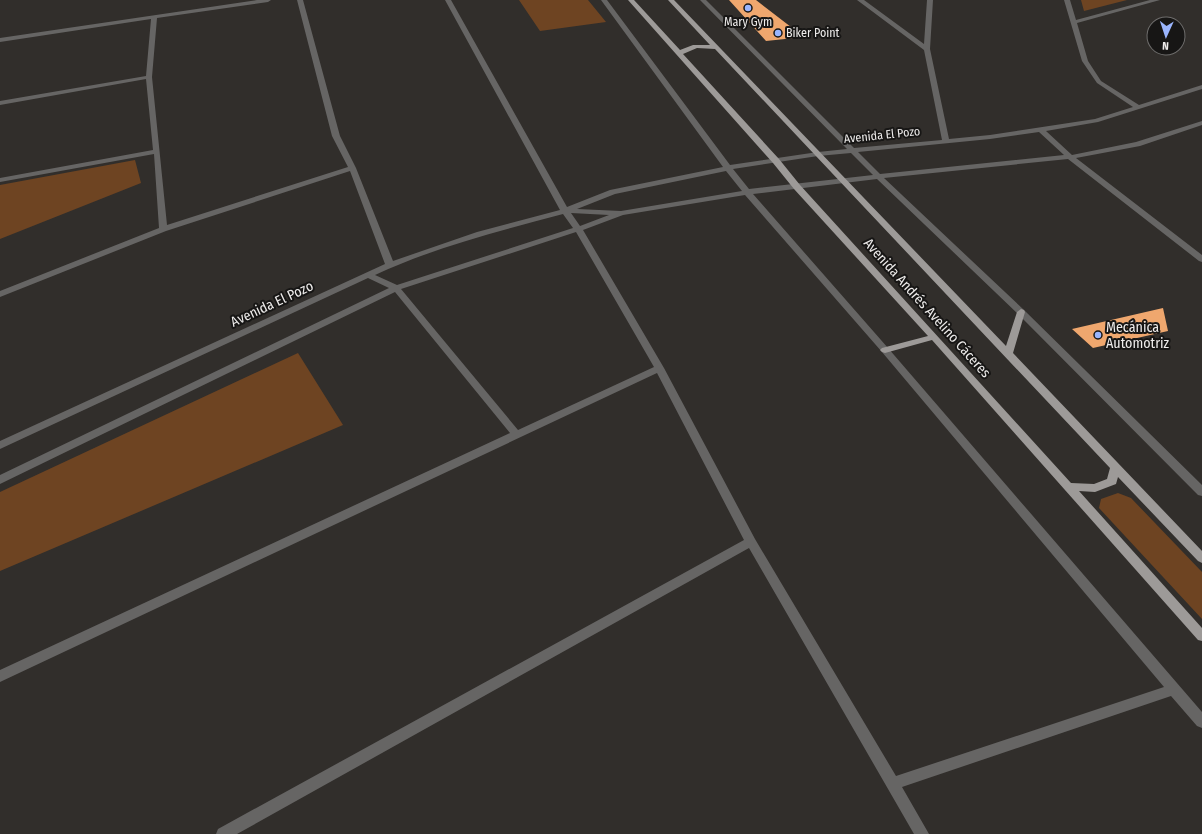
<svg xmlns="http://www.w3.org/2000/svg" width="1202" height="834" font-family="'Fira Sans Condensed',sans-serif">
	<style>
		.green { fill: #6e4422 }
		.building { fill: #efa76e }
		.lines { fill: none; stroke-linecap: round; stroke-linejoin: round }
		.minor { fill: #666564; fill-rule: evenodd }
		.major { fill: #9d9a98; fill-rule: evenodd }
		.poi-dot { fill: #9ab5fd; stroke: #171615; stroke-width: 1.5 }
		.labels { text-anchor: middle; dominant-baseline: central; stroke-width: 4; stroke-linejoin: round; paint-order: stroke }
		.far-poi-label { font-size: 12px; fill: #eeeceb; stroke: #171615 }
		.far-street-label { font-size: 12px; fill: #eeeceb; stroke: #171615 }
		.street-label { font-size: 14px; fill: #eeeceb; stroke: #171615 }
		.poi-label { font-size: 14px; fill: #eeeceb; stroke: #171615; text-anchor: start }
	</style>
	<rect width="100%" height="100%" fill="#312e2b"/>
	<!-- green -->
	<path class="green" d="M 519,0 L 588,0 L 606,22 L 540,31 Z
		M 1081,0 L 1127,0 L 1084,11 Z
		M 135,160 L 141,183 L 0,239 L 0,185 Z
		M 298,353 L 343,425 L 0,571 L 0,492 Z
		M 1118,493 L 1131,498 L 1202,572 L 1202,619 L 1099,508 L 1101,499 Z"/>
	<!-- building -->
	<path class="building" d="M 729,0 L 756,0 L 804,37 L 766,41 Z
		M 1163,308 L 1168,331 L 1093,348 L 1072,329 Z"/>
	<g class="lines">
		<!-- minor -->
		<path class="minor" d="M 257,0 L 271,0 L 268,2 L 157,18 L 152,77 L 167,225 L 348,167 L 332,136 L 297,0 L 303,0 L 340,136 L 356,168 L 393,261 L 477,232 L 560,210 L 445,0 L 451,0 L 567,207 L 610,190 L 723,167 L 601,0 L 607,0 L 730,165 L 818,152 L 847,149 L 700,0 L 706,0 L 854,148 L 942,140 L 924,50 L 857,0 L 864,0 L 924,44 L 927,0 L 933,0 L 930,49 L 949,139 L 990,135 L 1095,119 L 1133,107 L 1097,83 L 1082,61 L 1064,0 L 1070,0 L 1076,20 L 1150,0 L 1160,0 L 1077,23 L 1088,61 L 1101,81 L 1139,105 L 1202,85 L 1202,89 L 1098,122 L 1046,131 L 1072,155 L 1136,142 L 1202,121 L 1202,125 L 1140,146 L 1076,158 L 1202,255 L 1202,262 L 1199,261 L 1068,159 L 884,178 L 1024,310 L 1202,485 L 1202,496 L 1198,495 L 1018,314 L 877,179 L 753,194 L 888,348 L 1202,712 L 1202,728 L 1197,726 L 1171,696 L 902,787 L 929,834 L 914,834 L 749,548 L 237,834 L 216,834 L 218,829 L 744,540 L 657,373 L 0,682 L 0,670 L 510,433 L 395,292 L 0,484 L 0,475 L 389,288 L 368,278 L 0,449 L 0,441 L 385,264 L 350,171 L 166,231 L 0,297 L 0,291 L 159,228 L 154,154 L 0,182 L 0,178 L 153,150 L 146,79 L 0,105 L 0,101 L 146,76 L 151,19 L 0,42 L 0,38 ZM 1039,132 L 1064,155 L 880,174 L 858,152 L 990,139 ZM 851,153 L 873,175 L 749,189 L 733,169 L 818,156 ZM 726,171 L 742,191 L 621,211 L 577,209 L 615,194 ZM 745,195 L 882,352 L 1164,687 L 896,776 L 755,539 L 664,368 L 583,230 L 623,215 ZM 571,213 L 609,215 L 580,226 ZM 563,214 L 573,228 L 397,285 L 375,275 C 435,247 500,231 563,214 ZM 576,232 L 654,367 L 518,430 L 401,289 Z"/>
		<!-- major -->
		<path class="major" d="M 628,0 L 634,0 L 680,50 L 693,45 L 710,45 L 668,0 L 674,0 L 1006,346 L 1017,312 L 1021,309 L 1024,310 L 1025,312 L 1013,353 L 1202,551 L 1202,563 L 1198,561 L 1118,477 L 1116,484 L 1095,492 L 1079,491 L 1202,628 L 1202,641 L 1198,640 L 932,340 L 885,353 L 882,352 L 880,350 L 882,348 L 928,336 L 794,189 L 773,163 ZM 697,48 L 715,49 L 1110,468 L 1107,479 L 1094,484 L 1071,483 L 800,185 L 779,159 L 683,54 Z"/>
	</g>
	<!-- markers -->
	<g class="poi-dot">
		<circle cx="748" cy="8" r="4"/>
		<circle cx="778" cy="33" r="4"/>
		<circle cx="1098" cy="335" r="4"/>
	</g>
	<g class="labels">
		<!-- far-poi labels -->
		<g class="far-poi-label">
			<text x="748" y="22">Mary Gym</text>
			<text x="786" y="33" text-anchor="start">Biker Point</text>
		</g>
		<!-- far-street labels -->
		<g class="far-street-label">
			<text transform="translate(882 135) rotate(-6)">Avenida El Pozo</text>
		</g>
		<!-- street labels -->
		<g class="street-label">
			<text transform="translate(272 304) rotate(-25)">Avenida El Pozo</text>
			<text transform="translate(927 308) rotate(48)">Avenida Andrés Avelino Cáceres</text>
		</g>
		<!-- poi labels -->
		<g class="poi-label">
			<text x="1106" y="327">Mecánica<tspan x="1106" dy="16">Automotriz</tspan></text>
		</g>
	</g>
	<!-- north arrow -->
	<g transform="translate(1166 36) rotate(183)"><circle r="19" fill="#171615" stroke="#6d6c6b"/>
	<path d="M0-3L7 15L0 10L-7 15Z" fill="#9ab5fd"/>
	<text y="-6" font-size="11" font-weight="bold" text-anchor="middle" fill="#eeeceb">N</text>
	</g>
</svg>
